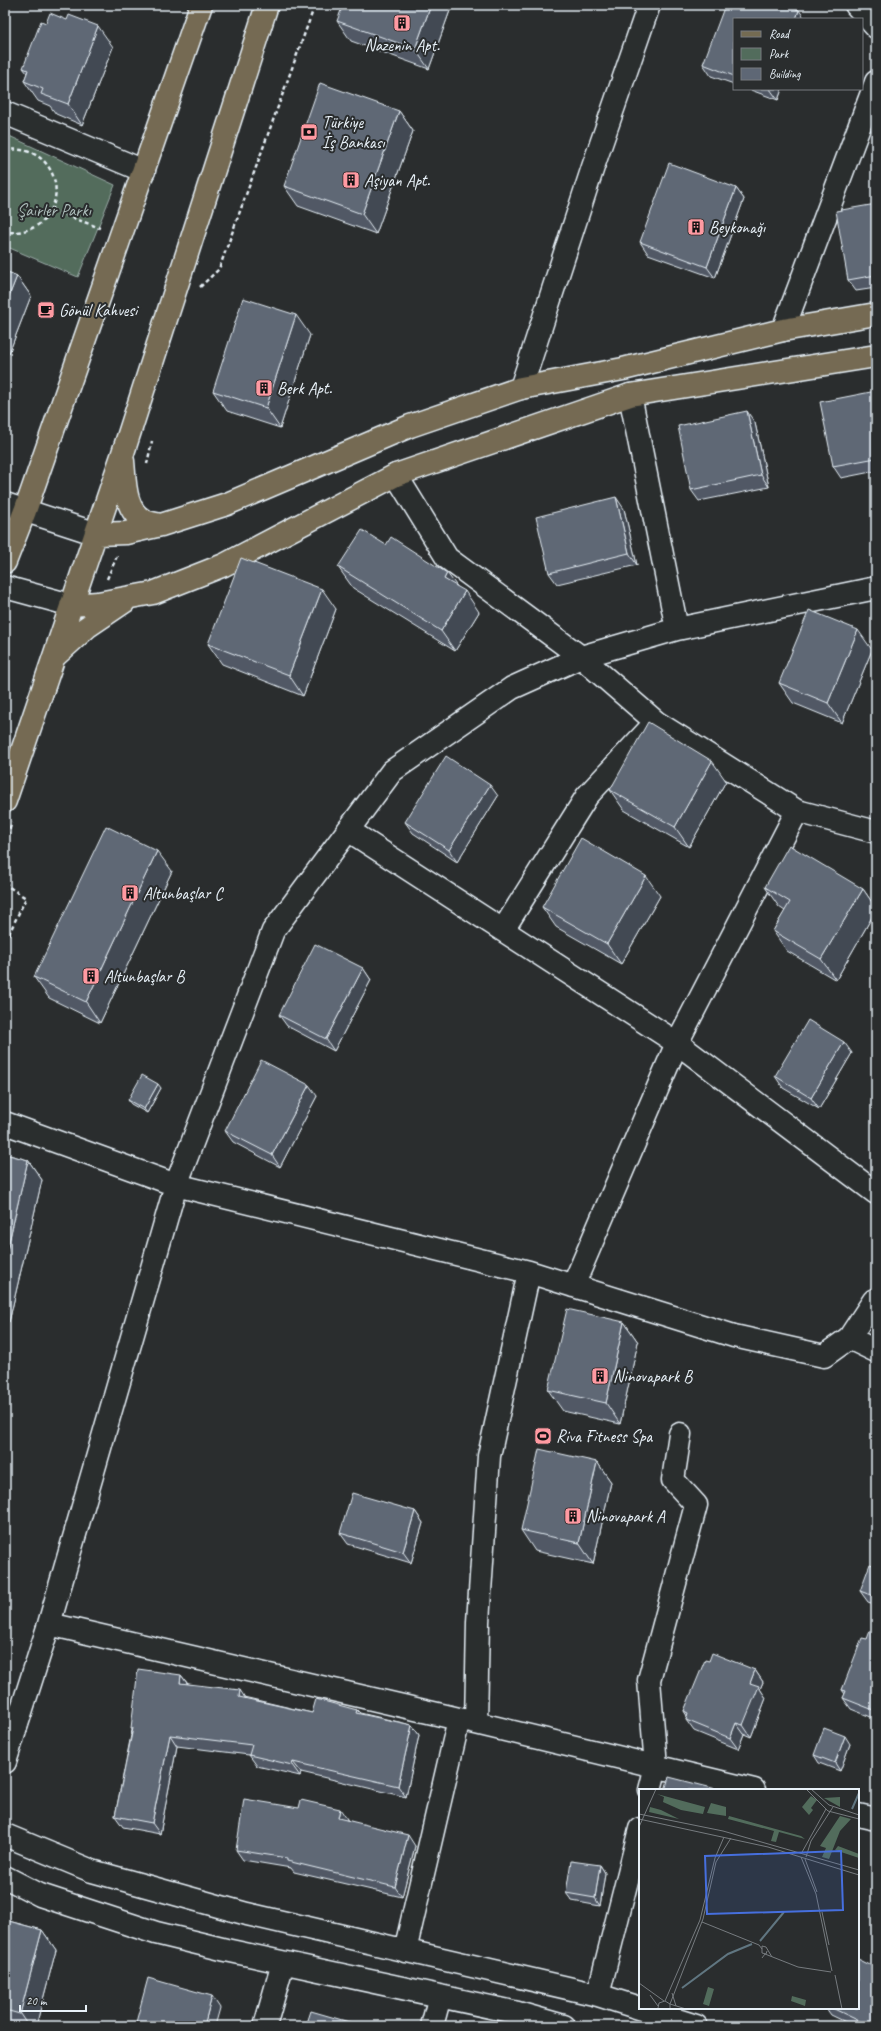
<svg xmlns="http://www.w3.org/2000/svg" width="881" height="2031" font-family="Caveat,sans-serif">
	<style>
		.green { fill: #526c5c; stroke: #9daeaa }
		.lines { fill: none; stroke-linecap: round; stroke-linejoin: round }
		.minor-casing { stroke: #e8f1f8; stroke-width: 25 }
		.major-casing { stroke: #e8f1f8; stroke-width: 25 }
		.path { stroke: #e8f1f8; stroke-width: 2.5; stroke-dasharray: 4 3; stroke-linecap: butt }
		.minor { stroke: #2a2d2e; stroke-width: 22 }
		.major { stroke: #746b52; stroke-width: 22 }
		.wall { fill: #515965; stroke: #e8f1f8 }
		.shaded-wall { fill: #424852; stroke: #e8f1f8 }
		.building { fill: #5e6775; stroke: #e8f1f8 }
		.labels { text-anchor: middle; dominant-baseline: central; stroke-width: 4; stroke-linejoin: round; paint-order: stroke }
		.poi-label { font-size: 17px; fill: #e8f1f8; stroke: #2a2d2e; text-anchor: start }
		.park-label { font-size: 17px; fill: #acbcba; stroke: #2a2d2e }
		.inset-river { fill: none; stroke: #607681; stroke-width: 2 }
		.inset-road { fill: none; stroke: #767b7f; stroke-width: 1 }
		.view { fill: #466fde; fill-opacity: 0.15; stroke: #466fde; stroke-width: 2 }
		.inset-edge { fill: none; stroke: #e8f1f8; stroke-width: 2 }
	</style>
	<rect width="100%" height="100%" fill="#2a2d2e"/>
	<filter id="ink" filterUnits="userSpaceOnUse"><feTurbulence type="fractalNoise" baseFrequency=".025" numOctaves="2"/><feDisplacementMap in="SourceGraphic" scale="8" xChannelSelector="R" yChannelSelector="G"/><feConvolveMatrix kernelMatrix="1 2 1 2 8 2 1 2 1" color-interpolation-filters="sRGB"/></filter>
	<g filter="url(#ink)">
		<!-- green -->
		<path class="green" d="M 5,134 L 115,185 L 78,277 L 5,246 Z"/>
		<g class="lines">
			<defs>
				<path id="minor" d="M 856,5 L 876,27
					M 5,113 L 144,171
					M 783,330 L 876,82
					M 521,388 L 593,167 L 649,5
					M 630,395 L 677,629 L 876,588
					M 396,475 L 447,558 L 581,657 L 656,722 L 797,811 L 876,832
					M 5,504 L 97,534
					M 5,587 L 71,605
					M 348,830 L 677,1043 L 797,811
					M 503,930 L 587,796 L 655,723
					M 5,1123 L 176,1185 L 529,1272 L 734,1336 L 824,1356 L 849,1338 L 874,1300 L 876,1301
					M 573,1286 L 677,1043 L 876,1193
					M 849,1338 L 876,1351
					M 49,1624 L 476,1723 L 754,1790
					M 476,1723 L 478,1622 L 489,1456 L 529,1272
					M 5,1762 L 49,1624 L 176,1185 L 273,931 L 392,771 L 512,688 L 581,657 L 677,629
					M 650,1790 L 656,1766 L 649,1680 L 696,1505 L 673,1480 L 680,1434
					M 858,1815 L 876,1819
					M 5,1835 L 92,1871 L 247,1914 L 598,1995 L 696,2026
					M 5,1877 L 40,1895 L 156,1933 L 226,1950 L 518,2013 L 564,2026
					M 405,1951 L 459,1719
					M 598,1995 L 640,1829
					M 265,2026 L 283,1963
					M 432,2026 L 440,1996"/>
				<path id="major" d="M 123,461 C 125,481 124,512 145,521 C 150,523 156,524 161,525
					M 97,534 L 126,533 L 161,525 L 227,504 L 410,426 L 521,388 L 623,369 L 783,330 L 876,314
					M 5,562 L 25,511 L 201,5
					M 71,605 L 98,603 L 153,593 L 224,565 L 396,475 L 630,395 L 876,356
					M 55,656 L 87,627 L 124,602
					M 5,801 L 122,456 L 267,5"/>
			</defs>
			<!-- minor casing -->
			<use href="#minor" class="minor-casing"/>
			<!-- major casing -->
			<use href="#major" class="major-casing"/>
			<!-- path -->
			<path class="path" d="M 5,150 C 71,141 74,238 5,232
				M 52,210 L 100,228
				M 200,287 L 219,269 L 315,5
				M 147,464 L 152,441
				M 107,579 L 117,556
				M 5,842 L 12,822
				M 5,882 L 9,887 L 26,898 L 5,942"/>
			<!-- minor -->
			<use href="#minor" class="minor"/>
			<!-- major -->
			<use href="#major" class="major"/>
		</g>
		<!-- wall -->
		<path class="wall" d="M 452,5 L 429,69 L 351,41 L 337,21 Z
			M 734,19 L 734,84 L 711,76 L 703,64 Z
			M 113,47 L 82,125 L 56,114 L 50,106 L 38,101 L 24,81 L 27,73 L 23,68 Z
			M 748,89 L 782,89 L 778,100 Z
			M 399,111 L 413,131 L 376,234 L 298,206 L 284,186 Z
			M 736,188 L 744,199 L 715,278 L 648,254 L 640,242 Z
			M 876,204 L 876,288 L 856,291 L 848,280 Z
			M 5,271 L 17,276 L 31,296 L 9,353 L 6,351 L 5,353 Z
			M 310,335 L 280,428 L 227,411 L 213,391 Z
			M 876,391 L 876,471 L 841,478 L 833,466 Z
			M 755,423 L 769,487 L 699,501 L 691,490 Z
			M 624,509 L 637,565 L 557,584 L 549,573 Z
			M 386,545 L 479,612 L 455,651 L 353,588 L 338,567 Z
			M 336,609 L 303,696 L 222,664 L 208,644 Z
			M 872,650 L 842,723 L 793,703 L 779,683 Z
			M 726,781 L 689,847 L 624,810 L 610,790 Z
			M 498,796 L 457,862 L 413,833 L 405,822 Z
			M 172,871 L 100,1023 L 49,998 L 34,977 Z
			M 765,887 L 863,889 L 876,908 L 876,910 L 836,980 L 787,951 L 773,931 L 785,911 L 779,907 Z
			M 660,896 L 621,964 L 556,927 L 542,907 Z
			M 363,968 L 371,980 L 334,1051 L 287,1026 L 279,1015 Z
			M 852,1053 L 819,1109 L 783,1088 L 775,1076 Z
			M 161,1088 L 147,1113 L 131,1104 L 128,1100 Z
			M 317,1096 L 280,1167 L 233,1142 L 225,1131 Z
			M 5,1154 L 28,1160 L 42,1180 L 9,1322 L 5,1321 Z
			M 624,1322 L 638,1342 L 620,1424 L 563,1411 L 548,1390 Z
			M 597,1462 L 611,1482 L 593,1564 L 535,1551 L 521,1530 Z
			M 415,1511 L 423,1523 L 411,1563 L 348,1544 L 340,1533 Z
			M 876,1566 L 876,1605 L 868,1602 L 860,1591 Z
			M 876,1634 L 876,1719 L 851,1709 L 843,1698 L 845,1694 L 842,1690 L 867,1639 Z
			M 709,1661 L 755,1670 L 763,1682 L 760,1689 L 766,1698 L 751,1737 L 744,1734 L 738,1749 L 694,1731 L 686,1720 L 687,1716 L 684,1711 Z
			M 181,1675 L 188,1684 L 312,1713 L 357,1710 L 360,1713 L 412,1725 L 419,1735 L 406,1797 L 301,1772 L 300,1776 L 257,1766 L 249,1755 L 177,1746 L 160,1834 L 123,1827 L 115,1816 L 132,1730 L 131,1728 Z
			M 850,1744 L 840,1771 L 819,1763 L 814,1755 Z
			M 347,1819 L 347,1820 L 415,1846 L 402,1897 L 294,1872 L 291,1868 L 243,1860 L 236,1850 Z
			M 600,1865 L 605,1873 L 600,1906 L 572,1901 L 566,1893 Z
			M 5,1920 L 42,1930 L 56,1950 L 36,2026 L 5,2026 Z
			M 826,2008 L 858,2008 L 876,2026 L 854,2026 L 831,2015 Z"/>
		<!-- shaded-wall -->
		<path class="shaded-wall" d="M 431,5 L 452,5 L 429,69 L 415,49 Z
			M 799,10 L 805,19 L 796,19 Z
			M 98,26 L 113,47 L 82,125 L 68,104 Z
			M 770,89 L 782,89 L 778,100 Z
			M 399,111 L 413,131 L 376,234 L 362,214 Z
			M 736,188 L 744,199 L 715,278 L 707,267 Z
			M 17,276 L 31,296 L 9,353 L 5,348 L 5,306 Z
			M 296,315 L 310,335 L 280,428 L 266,408 Z
			M 747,411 L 755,423 L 769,487 L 761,475 Z
			M 616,497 L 624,509 L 637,565 L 629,553 Z
			M 447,573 L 462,593 L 444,579 Z
			M 322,589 L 336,609 L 303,696 L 289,675 Z
			M 465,591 L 479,612 L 455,651 L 441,631 Z
			M 858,630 L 872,650 L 842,723 L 828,703 Z
			M 712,761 L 726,781 L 689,847 L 675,827 Z
			M 490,785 L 498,796 L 457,862 L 449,850 Z
			M 157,851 L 172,871 L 100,1023 L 86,1002 Z
			M 646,876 L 660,896 L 621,964 L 607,944 Z
			M 863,889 L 876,908 L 876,910 L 836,980 L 821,959 Z
			M 363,968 L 371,980 L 334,1051 L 326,1039 Z
			M 844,1042 L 852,1053 L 819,1109 L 811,1098 Z
			M 158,1084 L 161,1088 L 147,1113 L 144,1109 Z
			M 309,1085 L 317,1096 L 280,1167 L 272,1155 Z
			M 28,1160 L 42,1180 L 9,1322 L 5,1317 L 5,1259 Z
			M 624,1322 L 638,1342 L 620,1424 L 606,1403 Z
			M 597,1462 L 611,1482 L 593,1564 L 579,1543 Z
			M 415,1511 L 423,1523 L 411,1563 L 403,1552 Z
			M 755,1670 L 763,1682 L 760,1689 L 766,1698 L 751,1737 L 743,1725 L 750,1683 Z
			M 181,1675 L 189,1686 L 180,1683 Z
			M 240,1690 L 247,1701 L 239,1697 Z
			M 736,1723 L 744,1734 L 738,1749 L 730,1738 Z
			M 412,1725 L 419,1735 L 406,1797 L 398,1786 Z
			M 170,1735 L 177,1746 L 160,1834 L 152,1823 Z
			M 845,1736 L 850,1744 L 840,1771 L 835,1763 Z
			M 293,1762 L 301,1772 L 300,1776 L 292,1765 Z
			M 340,1809 L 347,1819 L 345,1828 L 338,1818 Z
			M 408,1835 L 415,1846 L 402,1897 L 395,1887 Z
			M 600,1865 L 605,1873 L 600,1906 L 595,1898 Z
			M 42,1930 L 56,1950 L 36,2026 L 28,2026 L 20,2014 Z
			M 212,1996 L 220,2008 L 215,2026 L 204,2026 Z"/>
		<!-- building -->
		<path class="building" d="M 343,5 L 431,5 L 415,49 L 337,21 Z
			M 725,5 L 785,5 L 799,10 L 796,19 L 734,19 L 734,76 L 703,64 Z
			M 50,13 L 67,20 L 69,15 L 98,26 L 68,104 L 41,94 L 43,89 L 24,81 L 28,70 L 23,68 L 41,21 L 46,23 Z
			M 320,83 L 399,111 L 362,214 L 284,186 Z
			M 669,163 L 736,188 L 707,267 L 640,242 Z
			M 876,204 L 876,275 L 848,280 L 836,211 Z
			M 5,271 L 17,276 L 5,306 Z
			M 243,298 L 296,315 L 266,408 L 213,391 Z
			M 876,391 L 876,458 L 833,466 L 820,402 Z
			M 747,411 L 761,475 L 691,490 L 678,426 Z
			M 616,497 L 629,553 L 549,573 L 536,517 Z
			M 362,530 L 386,545 L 391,537 L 447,573 L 444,579 L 465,591 L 441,631 L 338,567 Z
			M 241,558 L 322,589 L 289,675 L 208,644 Z
			M 809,610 L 858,630 L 828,703 L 779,683 Z
			M 648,722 L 712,761 L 675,827 L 610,790 Z
			M 446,756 L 490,785 L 449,850 L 405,822 Z
			M 106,826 L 157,851 L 86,1002 L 34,977 Z
			M 581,838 L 646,876 L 607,944 L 542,907 Z
			M 789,845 L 863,889 L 821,959 L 773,931 L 790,902 L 765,887 Z
			M 315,944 L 363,968 L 326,1039 L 279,1015 Z
			M 808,1020 L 844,1042 L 811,1098 L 775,1076 Z
			M 261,1060 L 309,1085 L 272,1155 L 225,1131 Z
			M 142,1075 L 158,1084 L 144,1109 L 128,1100 Z
			M 5,1154 L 28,1160 L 5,1259 Z
			M 567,1309 L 624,1322 L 606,1403 L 548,1390 Z
			M 539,1449 L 597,1462 L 579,1543 L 521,1530 Z
			M 352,1493 L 415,1511 L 403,1552 L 340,1533 Z
			M 870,1564 L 876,1566 L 876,1597 L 860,1591 Z
			M 870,1631 L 876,1634 L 876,1711 L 843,1698 L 846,1691 L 842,1690 L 862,1638 L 867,1639 Z
			M 712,1653 L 755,1670 L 750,1683 L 759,1686 L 743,1725 L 736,1723 L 730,1738 L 686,1720 L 688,1713 L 684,1711 L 705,1660 L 709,1661 Z
			M 138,1669 L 181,1675 L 180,1683 L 240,1690 L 239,1697 L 312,1713 L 316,1699 L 357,1710 L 356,1713 L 412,1725 L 398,1786 L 293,1762 L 292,1765 L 249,1755 L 252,1745 L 170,1735 L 152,1823 L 115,1816 L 133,1728 L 131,1728 Z
			M 824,1728 L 845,1736 L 835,1763 L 814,1755 Z
			M 669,1777 L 720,1790 L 665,1790 Z
			M 244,1799 L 299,1808 L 301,1800 L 340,1809 L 338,1818 L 408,1835 L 395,1887 L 287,1861 L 287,1858 L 236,1850 Z
			M 571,1861 L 600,1865 L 595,1898 L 566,1893 Z
			M 5,1920 L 42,1930 L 20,2014 L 5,2010 Z
			M 858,1959 L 876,1968 L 876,2026 L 870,2026 L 832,2008 L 858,2008 Z
			M 148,1978 L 212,1996 L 204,2026 L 135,2026 Z
			M 311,2011 L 363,2026 L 306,2026 Z"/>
	</g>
	<!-- icons -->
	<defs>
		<symbol id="building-square" viewBox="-11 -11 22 22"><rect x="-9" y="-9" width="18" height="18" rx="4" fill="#ff9aa2" stroke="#2a2d2e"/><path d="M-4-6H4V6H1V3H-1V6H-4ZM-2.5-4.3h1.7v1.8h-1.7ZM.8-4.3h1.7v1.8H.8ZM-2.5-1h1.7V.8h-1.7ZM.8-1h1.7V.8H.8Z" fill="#111"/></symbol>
		<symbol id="bank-square" viewBox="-11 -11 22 22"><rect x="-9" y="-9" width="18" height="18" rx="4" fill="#ff9aa2" stroke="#2a2d2e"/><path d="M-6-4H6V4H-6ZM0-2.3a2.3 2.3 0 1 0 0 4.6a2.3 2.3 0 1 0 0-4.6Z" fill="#111"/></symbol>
		<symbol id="cafe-square" viewBox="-11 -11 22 22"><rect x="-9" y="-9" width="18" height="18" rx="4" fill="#ff9aa2" stroke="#2a2d2e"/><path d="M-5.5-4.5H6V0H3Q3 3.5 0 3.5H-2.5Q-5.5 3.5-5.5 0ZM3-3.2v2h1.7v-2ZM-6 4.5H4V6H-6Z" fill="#111"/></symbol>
		<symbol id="stadium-square" viewBox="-11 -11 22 22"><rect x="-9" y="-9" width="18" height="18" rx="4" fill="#ff9aa2" stroke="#2a2d2e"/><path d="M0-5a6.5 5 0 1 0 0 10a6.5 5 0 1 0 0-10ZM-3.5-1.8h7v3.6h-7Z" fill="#111"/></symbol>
	</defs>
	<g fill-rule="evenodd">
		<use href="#building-square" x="392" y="13" width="20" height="20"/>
		<use href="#bank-square" x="299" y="122" width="20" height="20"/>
		<use href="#building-square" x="341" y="170" width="20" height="20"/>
		<use href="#building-square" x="686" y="217" width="20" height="20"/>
		<use href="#cafe-square" x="36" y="300" width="20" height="20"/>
		<use href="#building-square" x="254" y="378" width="20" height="20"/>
		<use href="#building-square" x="120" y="883" width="20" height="20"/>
		<use href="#building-square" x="81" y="966" width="20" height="20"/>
		<use href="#building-square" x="590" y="1366" width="20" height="20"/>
		<use href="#stadium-square" x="533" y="1426" width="20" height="20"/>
		<use href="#building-square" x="563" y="1506" width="20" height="20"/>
	</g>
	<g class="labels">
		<!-- poi labels -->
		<g class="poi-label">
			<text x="402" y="45" text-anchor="middle">Nazenin Apt.</text>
			<text x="322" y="122">Türkiye<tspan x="322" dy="20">İş Bankası</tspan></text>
			<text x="364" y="180">Aşiyan Apt.</text>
			<text x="709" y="227">Beykonağı</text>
			<text x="59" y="310">Gönül Kahvesi</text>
			<text x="277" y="388">Berk Apt.</text>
			<text x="143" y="893">Altunbaşlar C</text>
			<text x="104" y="976">Altunbaşlar B</text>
			<text x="613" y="1376">Ninovapark B</text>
			<text x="556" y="1436">Riva Fitness Spa</text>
			<text x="586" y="1516">Ninovapark A</text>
		</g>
		<!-- park labels -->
		<g class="park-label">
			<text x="54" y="210">Şairler Parkı</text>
		</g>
	</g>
	<!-- overview -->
	<g transform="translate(639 1789)">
		<rect width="220" height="220" fill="#2a2d2e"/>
		<path d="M 18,5 L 66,18 L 64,25 L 42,21 L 24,13 L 25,8 ZM 172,7 L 178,11 L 172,19 L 174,21 L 170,26 L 163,18 ZM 201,8 L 201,18 L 185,9 ZM 72,14 L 87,18 L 87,27 L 68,24 ZM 11,18 L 22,21 L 40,30 L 10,23 ZM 90,27 L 162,47 L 166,50 L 140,43 L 137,53 L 132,52 L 135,42 L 89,30 ZM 201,27 L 212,30 L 201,42 L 190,70 L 183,68 L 187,59 L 181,57 ZM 199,57 L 220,65 L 220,69 L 196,61 ZM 69,198 L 75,200 L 70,217 L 64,215 ZM 153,207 L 167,211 L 166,217 L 152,212 Z" fill="#526c5c"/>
		<path class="inset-river" d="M 213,20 L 220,4M 121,152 L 145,123M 43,199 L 89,165 L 113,155"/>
		<path class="inset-road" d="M 167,0 L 189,22 L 220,30M 172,0 L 190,16 L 220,26M 0,25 L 84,42 L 220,81M 0,30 L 129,58 L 220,86M 0,38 L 17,0M 162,65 L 187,20M 162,68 L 177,105 L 193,182M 167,68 L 172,52 L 194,18M 166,70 L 178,103M 183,123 L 190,156M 63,133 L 120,156 L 123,160M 128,162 L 127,165 L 123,164 L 123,157 L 127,158 L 133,168M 123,169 L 126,165 L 159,178 L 192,183M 196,186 L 203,220M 0,194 L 25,212M 33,204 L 37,217M 11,206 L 19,217M 26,212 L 61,131 L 76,69 L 85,48M 31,215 L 64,130 L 77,73 L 92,49M 31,215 L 47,220M 19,219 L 20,214 L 26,212 L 31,215 L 31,220"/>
		<path class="view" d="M 202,62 L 204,121 L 68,125 L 66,67 Z"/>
		<rect width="220" height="220" class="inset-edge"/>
	</g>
	<!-- margin -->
	<rect width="881" height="2031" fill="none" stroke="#2a2d2e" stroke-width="20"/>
	<rect x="10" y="10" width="861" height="2011" fill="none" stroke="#e8f1f8" stroke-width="1.5" filter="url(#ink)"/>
	<!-- legend -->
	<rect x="733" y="18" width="130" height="72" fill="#2a2d2e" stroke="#767b7f"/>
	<rect x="741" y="31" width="20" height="6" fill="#746b52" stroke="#767b7f"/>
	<text x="769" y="38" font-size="12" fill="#e8f1f8">Road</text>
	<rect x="741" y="48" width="20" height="12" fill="#526c5c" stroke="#767b7f"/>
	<text x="769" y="58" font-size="12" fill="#e8f1f8">Park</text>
	<rect x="741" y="68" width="20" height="12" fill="#5e6775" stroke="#767b7f"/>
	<text x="769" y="78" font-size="12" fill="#e8f1f8">Building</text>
	<!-- scale -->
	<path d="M20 2005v6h66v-6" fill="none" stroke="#e8f1f8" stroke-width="2"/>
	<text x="26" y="2005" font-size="12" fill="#e8f1f8" stroke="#2a2d2e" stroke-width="3" paint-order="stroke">20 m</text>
</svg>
